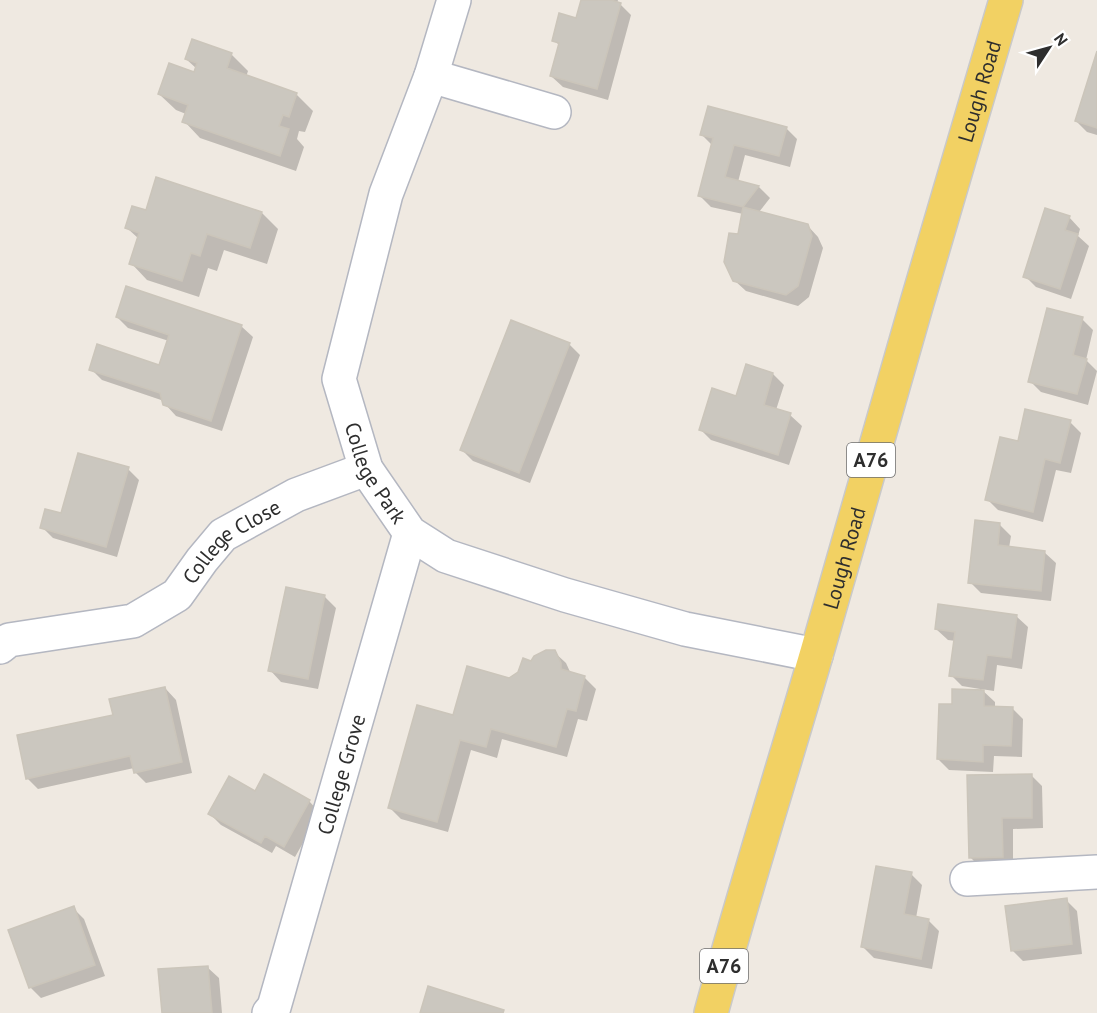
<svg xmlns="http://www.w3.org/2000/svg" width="1097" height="1013" font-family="'PT Sans',sans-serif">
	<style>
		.shadow { fill: #0003 }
		.building { fill: #cbc7bf; stroke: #cbc5ba; stroke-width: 1.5 }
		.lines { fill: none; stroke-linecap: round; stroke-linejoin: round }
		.minor-casing { stroke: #b4b7c1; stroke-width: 36 }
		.major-casing { stroke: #c9c9c9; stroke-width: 36 }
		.minor { stroke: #fff; stroke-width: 33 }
		.major { stroke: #f2d163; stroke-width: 33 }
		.labels { text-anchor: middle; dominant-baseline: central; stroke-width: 4.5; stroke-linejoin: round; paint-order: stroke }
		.shield { fill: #fff; stroke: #6d6d6d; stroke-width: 1.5 }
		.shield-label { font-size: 20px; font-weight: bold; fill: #2e2e2e }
		.street-label { font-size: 21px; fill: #2e2e2e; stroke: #fff }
	</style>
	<rect width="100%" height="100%" fill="#efe9e1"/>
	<!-- shadow -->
	<path class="shadow" d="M 582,0 L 618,0 L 617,3 L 620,4 L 631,15 L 608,100 L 563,87 L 551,76 L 560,46 L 554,40 L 577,20 Z
		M 231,54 L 248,71 L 246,77 L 296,94 L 313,111 L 305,132 L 299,131 L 297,139 L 304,147 L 296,171 L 200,138 L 184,121 L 186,114 L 176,110 L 159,94 L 195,74 L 197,69 L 186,59 Z
		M 1097,56 L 1097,135 L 1087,132 L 1076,121 Z
		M 786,128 L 797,139 L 790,167 L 745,155 L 738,182 L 759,187 L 770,198 L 759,212 L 807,225 L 818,237 L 823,248 L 809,297 L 798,306 L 746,291 L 734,280 L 743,214 L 711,207 L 700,196 L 713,146 L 702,135 Z
		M 147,212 L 262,213 L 278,229 L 267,264 L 224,250 L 217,271 L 208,268 L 199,297 L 147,280 L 131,263 L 139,239 L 127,228 Z
		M 1069,217 L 1080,229 L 1078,236 L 1089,246 L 1071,299 L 1036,287 L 1025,276 Z
		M 117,317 L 241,326 L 253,337 L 222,431 L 176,416 L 165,404 L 164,401 L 102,380 L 91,369 L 160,367 L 169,341 L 128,328 Z
		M 1082,319 L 1093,330 L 1086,360 L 1097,371 L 1088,405 L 1041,392 L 1030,381 Z
		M 569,344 L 580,355 L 530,483 L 473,461 L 462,450 Z
		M 773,374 L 784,385 L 776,410 L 790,415 L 802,426 L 789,465 L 711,440 L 700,429 L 737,397 Z
		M 1070,422 L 1081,433 L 1071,473 L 1056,470 L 1043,522 L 998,510 L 987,499 L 1019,443 Z
		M 128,469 L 139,480 L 117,557 L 53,538 L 42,527 Z
		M 1000,525 L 1011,536 L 1009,548 L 1044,552 L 1056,563 L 1051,601 L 981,593 L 970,582 Z
		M 287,589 L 325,597 L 336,608 L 318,689 L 281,682 L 270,670 Z
		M 1016,616 L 1028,627 L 1022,669 L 997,665 L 994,691 L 981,689 L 995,702 L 995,708 L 1012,708 L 1023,719 L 1022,757 L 994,756 L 993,772 L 949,770 L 938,759 L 954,706 L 980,691 L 980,689 L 962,686 L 951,675 L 956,641 L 948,640 L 936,629 Z
		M 554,652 L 566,663 L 571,674 L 585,678 L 596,689 L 587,721 L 578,719 L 567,757 L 502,739 L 497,758 L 471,750 L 448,832 L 401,819 L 390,808 L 454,717 L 510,680 L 531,663 Z
		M 165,688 L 176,700 L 192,773 L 146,783 L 135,772 L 134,768 L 38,789 L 27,778 L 115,716 Z
		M 1031,775 L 1042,786 L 1043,828 L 1013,829 L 1013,868 L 981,868 L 970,857 Z
		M 256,793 L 309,801 L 320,813 L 295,857 L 276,846 L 272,853 L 221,825 L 210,814 Z
		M 911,874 L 922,885 L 916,918 L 928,920 L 939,931 L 932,969 L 874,958 L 863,947 Z
		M 1066,900 L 1077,911 L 1082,954 L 1023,961 L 1012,950 Z
		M 73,908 L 84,919 L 105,976 L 41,998 L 30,987 Z
		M 207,967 L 219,978 L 222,1013 L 163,1013 Z"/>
	<!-- building -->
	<path class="building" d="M 581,0 L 611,0 L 621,3 L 597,89 L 550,76 L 559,43 L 552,41 L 559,13 L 576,18 Z
		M 192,39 L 232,53 L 227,68 L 297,93 L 289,117 L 283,115 L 279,126 L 289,129 L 280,156 L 182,122 L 188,105 L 158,94 L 169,63 L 194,72 L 197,63 L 185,59 Z
		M 1097,51 L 1097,128 L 1075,121 Z
		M 708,106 L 787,127 L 779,156 L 734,145 L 725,177 L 759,186 L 743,207 L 698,196 L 713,138 L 700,135 Z
		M 156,177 L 262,212 L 250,248 L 207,234 L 200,256 L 191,253 L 182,281 L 129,264 L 139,233 L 125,228 L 132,206 L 146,210 Z
		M 743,207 L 808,224 L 812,236 L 798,286 L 786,295 L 733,281 L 724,262 L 729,233 L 738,234 Z
		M 1045,208 L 1070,216 L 1065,230 L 1078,234 L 1060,289 L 1023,277 Z
		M 126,286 L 242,325 L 211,421 L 163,405 L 160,393 L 89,370 L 97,344 L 159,365 L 169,335 L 116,317 Z
		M 1047,308 L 1083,317 L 1073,355 L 1087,359 L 1077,394 L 1028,382 Z
		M 511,320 L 570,343 L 519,473 L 460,450 Z
		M 746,364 L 773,373 L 764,405 L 791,413 L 778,455 L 699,430 L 712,388 L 736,396 Z
		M 1025,409 L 1071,420 L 1060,463 L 1045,459 L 1033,512 L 985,500 L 1000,437 L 1018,441 Z
		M 78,453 L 129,467 L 106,547 L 40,528 L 45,509 L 61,513 Z
		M 975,520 L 1000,523 L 998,545 L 1045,551 L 1041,591 L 968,583 Z
		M 286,587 L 325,595 L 308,679 L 268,671 Z
		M 938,604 L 1017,615 L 1011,658 L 987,655 L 983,680 L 949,676 L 955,632 L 935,629 Z
		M 546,650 L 555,650 L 561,663 L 561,669 L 585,676 L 576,711 L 567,709 L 556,747 L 491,729 L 486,747 L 460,740 L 437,822 L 388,808 L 417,705 L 453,715 L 467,666 L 509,678 L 518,672 L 523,658 L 531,661 L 534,656 Z
		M 165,687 L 182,762 L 134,773 L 130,756 L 26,779 L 17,735 L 113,715 L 109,699 Z
		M 952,689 L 984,690 L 984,706 L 1013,707 L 1011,746 L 983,745 L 983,762 L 937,759 L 939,704 L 952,704 Z
		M 264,774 L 310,800 L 284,847 L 265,836 L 261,843 L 208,814 L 229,776 L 255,791 Z
		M 1032,774 L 1032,818 L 1002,818 L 1003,857 L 969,858 L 967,775 Z
		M 876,866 L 912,872 L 904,914 L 929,919 L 921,959 L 861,947 Z
		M 1067,898 L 1072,944 L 1011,951 L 1005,906 Z
		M 74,906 L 95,965 L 29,988 L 8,930 Z
		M 208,966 L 212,1013 L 162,1013 L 158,969 Z
		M 428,986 L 504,1010 L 503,1013 L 420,1013 Z"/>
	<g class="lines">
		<defs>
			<g id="minor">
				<path id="s1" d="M 454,0 L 431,76 L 386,194 L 339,379 L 366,469 L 410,533 L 446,556 L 565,595 L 685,629 L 816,655"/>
				<path d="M 431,76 L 554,112"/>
				<path id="s2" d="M 0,647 L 9,640 L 133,621 L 177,595 L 202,560 L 223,535 L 296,495 L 366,469"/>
				<path d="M 967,879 L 1097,872"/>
				<path id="s3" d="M 269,1013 L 274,1007 L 410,533"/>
			</g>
			<g id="major">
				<path id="s4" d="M 711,1013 C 744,892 782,772 817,652 C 879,434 941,217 1006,0"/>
			</g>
		</defs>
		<!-- minor casing -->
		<use href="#minor" class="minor-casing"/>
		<!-- major casing -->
		<use href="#major" class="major-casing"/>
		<!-- minor -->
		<use href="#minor" class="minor"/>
		<!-- major -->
		<use href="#major" class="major"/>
	</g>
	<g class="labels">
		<!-- shield labels -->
		<g class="shield">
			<rect x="847" y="443" width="48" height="34" rx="4.5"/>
			<rect x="700" y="949" width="48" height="34" rx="4.5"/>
		</g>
		<g class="shield-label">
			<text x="871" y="460">A76</text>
			<text x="724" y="966">A76</text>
		</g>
		<!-- street labels -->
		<g class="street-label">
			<text stroke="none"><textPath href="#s4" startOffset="960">Lough Road</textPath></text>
			<text stroke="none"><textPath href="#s1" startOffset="498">College Park</textPath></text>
			<text stroke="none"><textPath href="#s2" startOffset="266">College Close</textPath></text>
			<text stroke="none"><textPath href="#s4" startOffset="474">Lough Road</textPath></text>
			<text stroke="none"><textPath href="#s3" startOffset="250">College Grove</textPath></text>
		</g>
	</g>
	<!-- north arrow -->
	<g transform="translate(1049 48) rotate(54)" stroke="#ffffff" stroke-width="4.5" paint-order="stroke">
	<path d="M0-4.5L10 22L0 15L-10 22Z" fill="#2e2e2e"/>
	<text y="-9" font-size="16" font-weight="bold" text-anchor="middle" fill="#2e2e2e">N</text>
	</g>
</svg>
